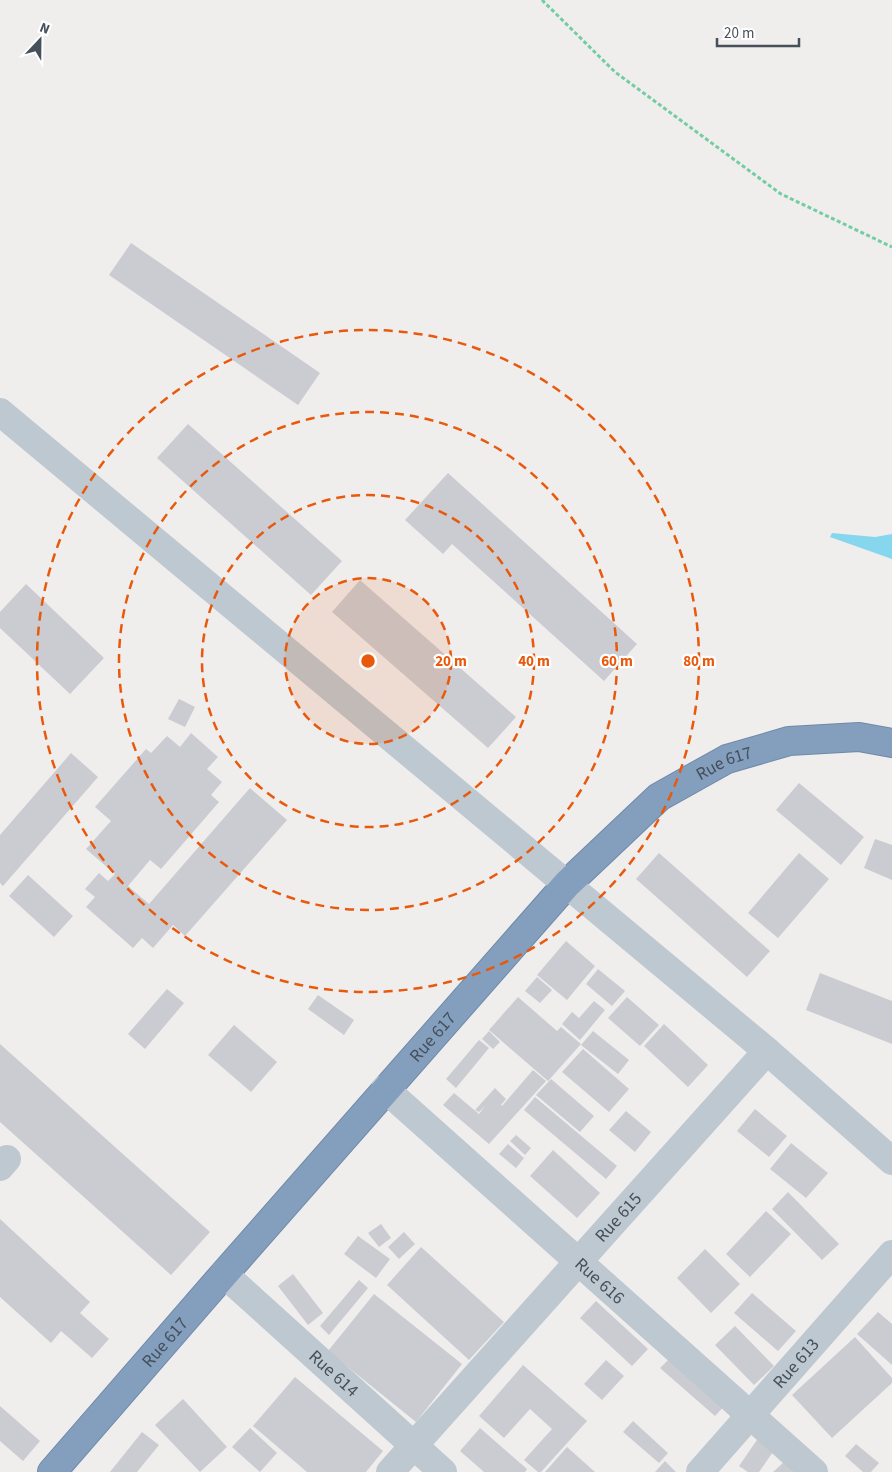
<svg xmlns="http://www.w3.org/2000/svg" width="892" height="1472" font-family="'Source Sans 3',sans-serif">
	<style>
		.water { fill: #86d7ed }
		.building { fill: #caccd2 }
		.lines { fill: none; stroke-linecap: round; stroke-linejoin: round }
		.highway-casing { stroke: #6f8aa9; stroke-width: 30 }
		.path { stroke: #72cda1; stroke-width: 3; stroke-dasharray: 4 2.5; stroke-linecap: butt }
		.minor { stroke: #bdc8d0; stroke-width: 28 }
		.highway { stroke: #849fbd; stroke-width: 28 }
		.ring { fill: none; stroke: #e8590c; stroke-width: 2.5; stroke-dasharray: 9 6 }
		.labels { text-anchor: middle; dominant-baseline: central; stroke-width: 4.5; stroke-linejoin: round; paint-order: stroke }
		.street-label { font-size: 18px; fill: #45505b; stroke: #fff }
		.centre { fill: #e8590c; stroke: #fff; stroke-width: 2.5 }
		.ring-label { font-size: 15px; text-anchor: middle; font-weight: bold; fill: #e8590c; stroke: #fff; stroke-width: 4.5; stroke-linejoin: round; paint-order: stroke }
	</style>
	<rect width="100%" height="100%" fill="#f0eded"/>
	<!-- water -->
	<path class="water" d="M 832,533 L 875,537 L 892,534 L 892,559 L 830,537 Z"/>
	<!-- building -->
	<path class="building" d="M 131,243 L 320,373 L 298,405 L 109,275 Z
		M 188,424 L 342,561 L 311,595 L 157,458 Z
		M 448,473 L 637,644 L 604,681 L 452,544 L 443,554 L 405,520 Z
		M 360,580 L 516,717 L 488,748 L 332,612 Z
		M 26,584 L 104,658 L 70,694 L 0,628 L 0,612 Z
		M 179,699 L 195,707 L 185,727 L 168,719 Z
		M 191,733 L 218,757 L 207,769 L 222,782 L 211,795 L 219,802 L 161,869 L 150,860 L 128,886 L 149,904 L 250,788 L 287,820 L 185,936 L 173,925 L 153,948 L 142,938 L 133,948 L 86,907 L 95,897 L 85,889 L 99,873 L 108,881 L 115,874 L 86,849 L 111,821 L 95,807 L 146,749 L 151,753 L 167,736 L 180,747 Z
		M 71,753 L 98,777 L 3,886 L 0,883 L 0,835 Z
		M 799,783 L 864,837 L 841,865 L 776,810 Z
		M 875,839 L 892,845 L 892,880 L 864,868 Z
		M 659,853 L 770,951 L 747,977 L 636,879 Z
		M 799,853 L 829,879 L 778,938 L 748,913 Z
		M 28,875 L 73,916 L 54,937 L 9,896 Z
		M 566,941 L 595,966 L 567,1000 L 537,975 Z
		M 598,969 L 625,991 L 612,1006 L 586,984 Z
		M 820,973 L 892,1001 L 892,1044 L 806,1010 Z
		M 537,977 L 552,990 L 540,1003 L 525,991 Z
		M 167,989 L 184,1003 L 145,1049 L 128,1034 Z
		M 318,995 L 354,1020 L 344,1035 L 308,1009 Z
		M 518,997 L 557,1031 L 561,1027 L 581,1044 L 548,1081 L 489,1030 Z
		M 627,997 L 659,1025 L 640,1046 L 608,1018 Z
		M 594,1001 L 605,1010 L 580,1040 L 562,1024 L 572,1012 L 579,1018 Z
		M 664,1024 L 708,1065 L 688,1087 L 644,1046 Z
		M 234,1025 L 277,1062 L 251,1092 L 208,1055 Z
		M 489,1031 L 500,1042 L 493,1049 L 482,1039 Z
		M 593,1031 L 629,1060 L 618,1074 L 581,1045 Z
		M 479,1040 L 489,1048 L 456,1088 L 446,1079 Z
		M 0,1044 L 210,1232 L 171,1275 L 0,1122 Z
		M 583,1049 L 629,1089 L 609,1112 L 562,1072 Z
		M 533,1070 L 546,1081 L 489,1144 L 443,1105 L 454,1093 L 479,1114 L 485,1106 L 479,1112 L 475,1110 L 495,1088 L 506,1099 L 501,1105 L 502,1106 Z
		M 551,1079 L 594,1116 L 580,1132 L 536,1095 Z
		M 535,1097 L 617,1166 L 606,1179 L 524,1110 Z
		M 755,1109 L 787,1136 L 769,1157 L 737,1131 Z
		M 626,1111 L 651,1132 L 635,1152 L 609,1130 Z
		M 516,1135 L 531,1148 L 525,1155 L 510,1141 Z
		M 791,1143 L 828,1173 L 806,1198 L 770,1169 Z
		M 508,1144 L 524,1158 L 516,1168 L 499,1154 Z
		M 553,1150 L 600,1193 L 577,1218 L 530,1176 Z
		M 788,1192 L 839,1244 L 822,1260 L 772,1209 Z
		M 766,1211 L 791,1234 L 750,1277 L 726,1254 Z
		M 0,1219 L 90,1302 L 80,1313 L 109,1339 L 92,1358 L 61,1331 L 51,1343 L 0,1297 Z
		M 381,1224 L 391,1238 L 379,1247 L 368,1233 Z
		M 404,1232 L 415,1244 L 399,1259 L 388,1247 Z
		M 358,1236 L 390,1259 L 376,1278 L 344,1254 Z
		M 421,1247 L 504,1322 L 469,1360 L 387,1285 Z
		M 705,1249 L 740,1284 L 711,1313 L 677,1278 Z
		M 293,1274 L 323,1313 L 308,1325 L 278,1286 Z
		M 359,1280 L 368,1288 L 329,1335 L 320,1326 Z
		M 752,1293 L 796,1331 L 778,1351 L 734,1313 Z
		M 374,1294 L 462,1364 L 416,1422 L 328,1351 Z
		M 596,1301 L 648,1349 L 632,1366 L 580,1318 Z
		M 878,1312 L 892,1324 L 892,1365 L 857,1334 Z
		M 735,1326 L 774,1366 L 754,1385 L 715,1345 Z
		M 855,1337 L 892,1378 L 892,1383 L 832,1438 L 792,1395 Z
		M 672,1356 L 727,1403 L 715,1416 L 660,1368 Z
		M 606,1360 L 624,1376 L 602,1400 L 584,1384 Z
		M 523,1365 L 587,1421 L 541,1472 L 538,1472 L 524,1460 L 552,1429 L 530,1409 L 504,1438 L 479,1416 Z
		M 295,1377 L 383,1451 L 366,1472 L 307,1472 L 253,1426 Z
		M 183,1399 L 227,1447 L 200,1472 L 155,1425 Z
		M 0,1406 L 40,1441 L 23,1461 L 0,1441 Z
		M 633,1421 L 668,1453 L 659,1463 L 623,1432 Z
		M 250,1428 L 277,1453 L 260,1472 L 232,1447 Z
		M 480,1428 L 527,1469 L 525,1472 L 484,1472 L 460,1451 Z
		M 142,1432 L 159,1445 L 137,1472 L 110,1472 Z
		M 759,1437 L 775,1449 L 759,1472 L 748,1472 L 739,1466 Z
		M 856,1444 L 879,1463 L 871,1472 L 863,1472 L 845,1456 Z
		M 567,1447 L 595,1472 L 545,1472 Z
		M 665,1461 L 676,1472 L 655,1472 Z
		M 784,1462 L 793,1472 L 773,1472 Z"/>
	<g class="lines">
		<defs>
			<g id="highway">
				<path id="s5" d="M 52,1472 L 224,1274 L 567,884 L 659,797 L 727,759 L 789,741 L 859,737 L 892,743"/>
			</g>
		</defs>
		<!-- highway casing -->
		<use href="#highway" class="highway-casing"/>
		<!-- path -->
		<path class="path" d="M 542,0 L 615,72 L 781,194 L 892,247"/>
		<!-- minor -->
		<g class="minor">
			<path d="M 0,412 L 767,1051 L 892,1161"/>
			<path id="s1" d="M 385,1089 L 814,1472"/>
			<path d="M 0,1167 L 7,1159"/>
			<path id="s2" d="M 224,1274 L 443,1472"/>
			<path id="s3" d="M 390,1472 L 767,1051"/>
			<path id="s4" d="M 700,1472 L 892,1254"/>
		</g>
		<!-- highway -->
		<use href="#highway" class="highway"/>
	</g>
	<!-- distance rings -->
	<circle cx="368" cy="661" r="83" fill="#e8590c" fill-opacity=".12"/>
	<g class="ring">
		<circle cx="368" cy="661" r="83"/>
		<circle cx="368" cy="661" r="166"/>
		<circle cx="368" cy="661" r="249"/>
		<circle cx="368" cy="661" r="331"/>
	</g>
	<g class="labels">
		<!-- street labels -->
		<g class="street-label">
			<text stroke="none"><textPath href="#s5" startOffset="982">Rue 617</textPath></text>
			<text stroke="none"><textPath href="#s5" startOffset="578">Rue 617</textPath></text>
			<text stroke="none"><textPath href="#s3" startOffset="342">Rue 615</textPath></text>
			<text stroke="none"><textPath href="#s1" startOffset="288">Rue 616</textPath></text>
			<text stroke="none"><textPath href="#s5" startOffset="172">Rue 617</textPath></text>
			<text stroke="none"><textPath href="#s4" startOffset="145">Rue 613</textPath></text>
			<text stroke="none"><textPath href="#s2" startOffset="148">Rue 614</textPath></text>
		</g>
	</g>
	<circle cx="368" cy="661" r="8" class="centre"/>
	<g class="ring-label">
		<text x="451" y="666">20 m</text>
		<text x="534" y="666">40 m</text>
		<text x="617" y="666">60 m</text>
		<text x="699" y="666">80 m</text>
	</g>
	<!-- north arrow -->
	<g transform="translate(40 40) rotate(22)" stroke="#ffffff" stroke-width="4" paint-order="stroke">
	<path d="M0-4L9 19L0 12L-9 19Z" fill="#45505b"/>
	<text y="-8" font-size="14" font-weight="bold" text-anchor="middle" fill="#45505b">N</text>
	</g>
	<!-- scale -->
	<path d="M717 38v8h82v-8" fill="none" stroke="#45505b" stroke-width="2.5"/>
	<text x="724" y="38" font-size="15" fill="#45505b" stroke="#ffffff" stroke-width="4" paint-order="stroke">20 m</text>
</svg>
